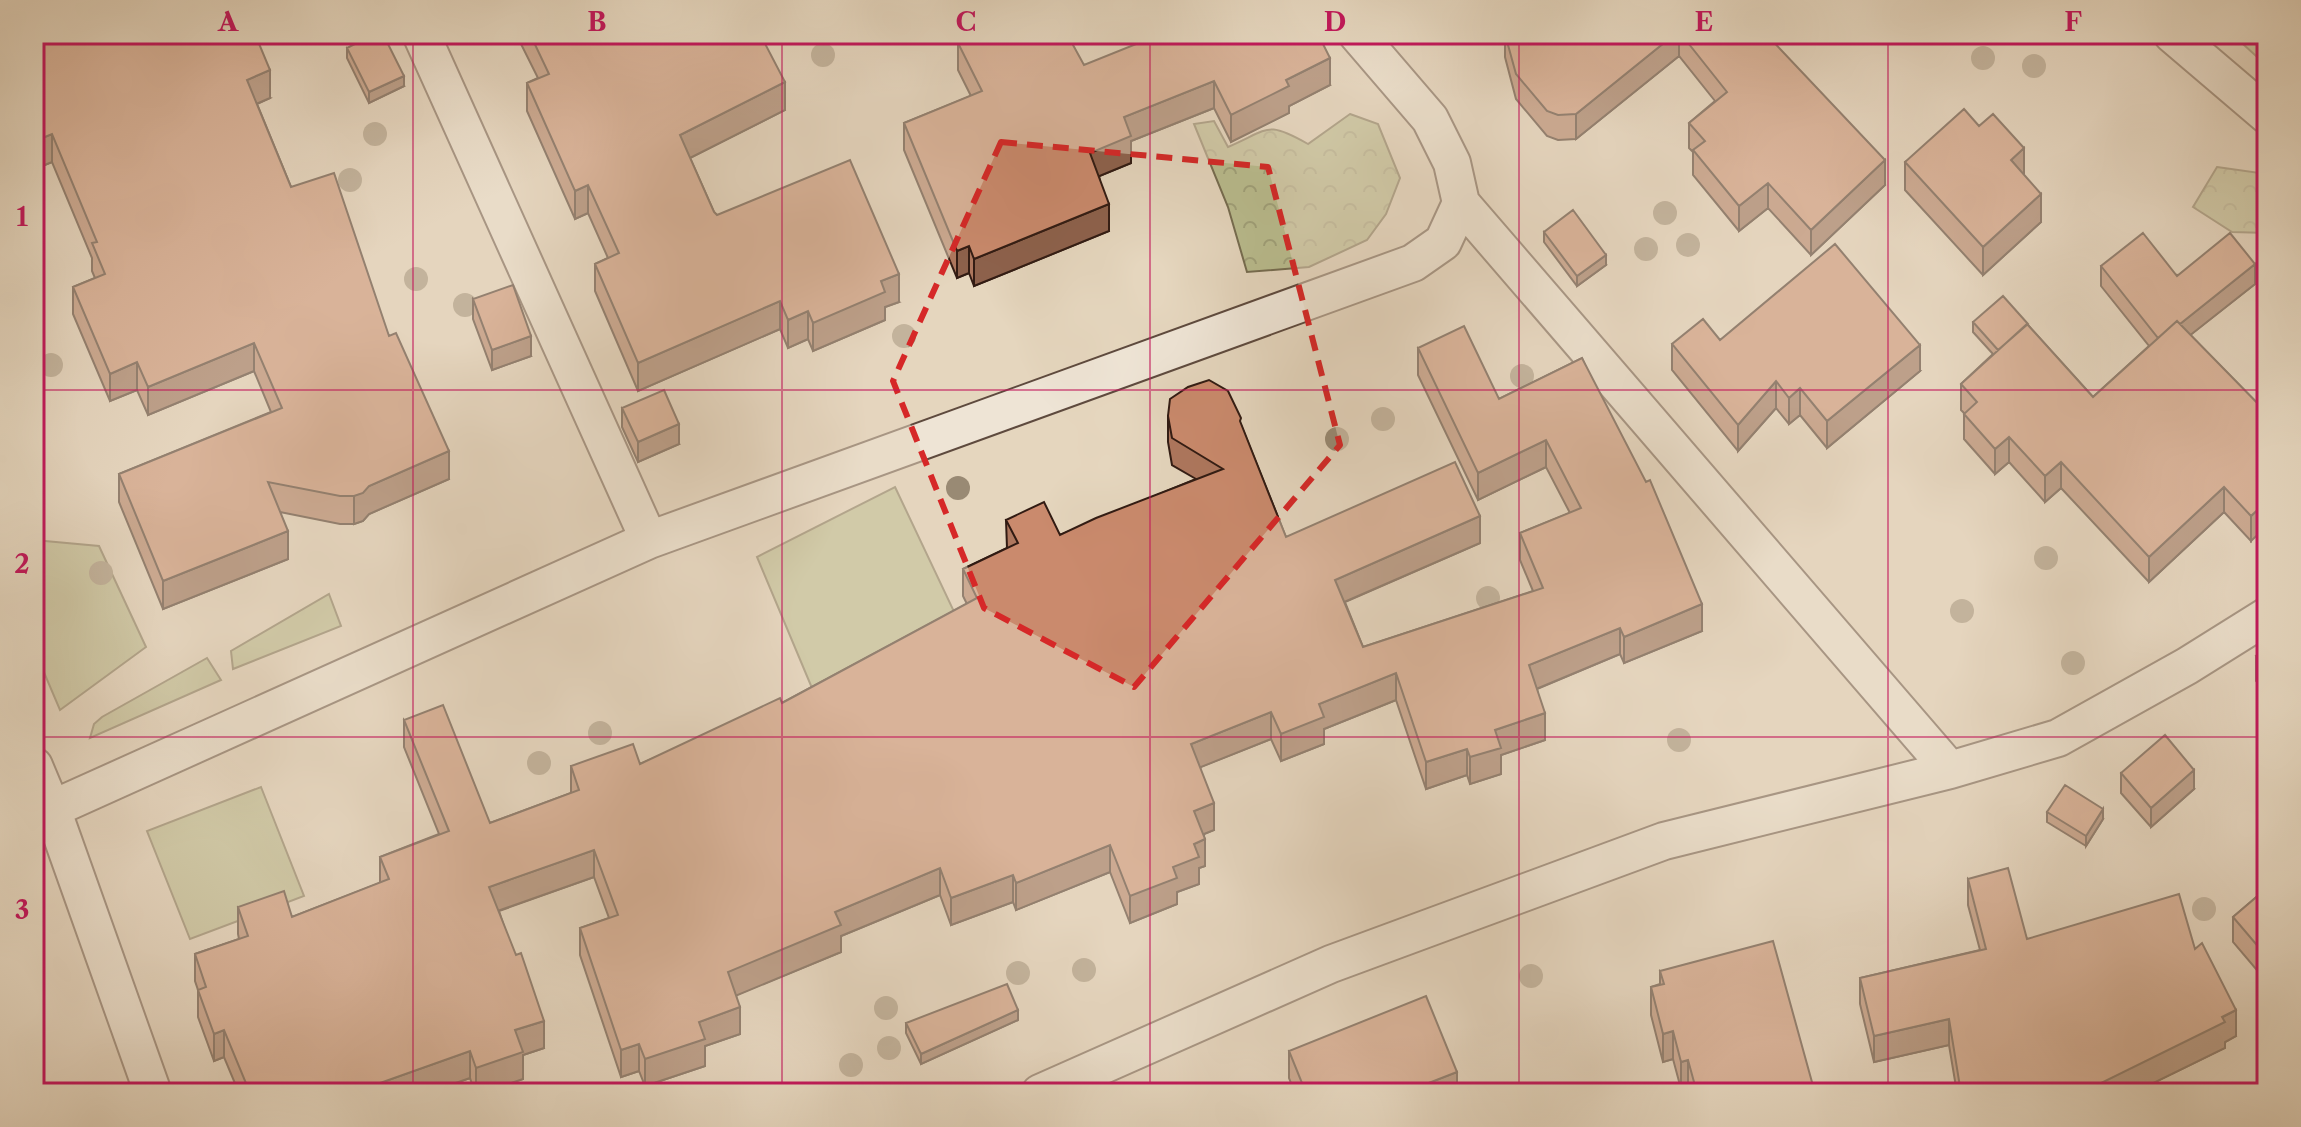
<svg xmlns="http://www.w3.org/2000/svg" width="2301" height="1127" font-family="'Libre Caslon Text',serif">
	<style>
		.grass { fill: #b9bc8e; stroke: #756c50; stroke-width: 2 }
		.forest { fill: url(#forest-crowns); stroke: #756c50; stroke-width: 2 }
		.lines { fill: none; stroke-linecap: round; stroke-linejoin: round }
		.street-casing { stroke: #5e4a3e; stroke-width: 40 }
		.street { stroke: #eee4d5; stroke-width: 36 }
		.tree { fill: #998a74 }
		.wall { fill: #ae775e; stroke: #311b13; stroke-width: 2 }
		.shaded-wall { fill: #8d614c; stroke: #311b13; stroke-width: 2 }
		.building { fill: #ca8a6d; stroke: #311b13; stroke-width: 2 }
		.marked { fill: none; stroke: #d62828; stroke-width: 6; stroke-dasharray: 16 10; stroke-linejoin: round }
		.grid { fill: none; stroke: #c2185b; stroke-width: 2; stroke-opacity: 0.55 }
		.neatline { fill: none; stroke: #c2185b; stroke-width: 3 }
		.grid-label { font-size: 26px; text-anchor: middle; font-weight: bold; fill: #c2185b }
	</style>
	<defs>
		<pattern id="forest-crowns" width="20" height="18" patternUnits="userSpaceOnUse" patternTransform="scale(2)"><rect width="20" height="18" fill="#b9bc8e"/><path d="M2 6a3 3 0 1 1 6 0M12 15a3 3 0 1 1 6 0" fill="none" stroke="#a0a17a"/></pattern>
	</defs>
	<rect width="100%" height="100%" fill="#e5d6be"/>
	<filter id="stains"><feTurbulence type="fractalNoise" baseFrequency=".0025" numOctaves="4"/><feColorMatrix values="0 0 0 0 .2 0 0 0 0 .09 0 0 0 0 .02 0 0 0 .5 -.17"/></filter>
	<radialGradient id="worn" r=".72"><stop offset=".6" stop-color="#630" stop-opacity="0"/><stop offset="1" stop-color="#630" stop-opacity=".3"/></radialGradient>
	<!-- grass -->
	<path class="grass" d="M 2232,34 L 2267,34 L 2267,66 Z
		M 895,487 L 958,620 L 817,700 L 757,557 Z
		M 34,540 L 99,546 L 146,647 L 60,710 L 34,649 Z
		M 329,594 L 341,626 L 233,669 L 231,651 Z
		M 207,658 L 221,680 L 90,738 L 94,724 L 102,717 Z
		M 261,787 L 304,896 L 190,939 L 147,831 Z"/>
	<!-- forest -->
	<path class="forest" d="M 1350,114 L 1378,124 L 1400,178 L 1386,214 L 1367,240 L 1309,267 L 1247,272 L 1228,207 L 1194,124 L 1214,121 L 1228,147 C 1270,129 1266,120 1308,144 Z
		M 2217,167 L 2267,174 L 2267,233 L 2232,232 L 2193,207 Z"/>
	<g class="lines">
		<defs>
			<path id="street" d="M 421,34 L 649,540
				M 2172,34 L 2267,115
				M 1461,203 L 1950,770
				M 34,766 L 52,809 L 153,1093
				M 52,809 L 649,540 L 1413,263 L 1443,242 L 1461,203 L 1452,163 L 1430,119 L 1357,34
				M 1040,1093 L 1331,964 L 1664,841 L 1950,770 L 2058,738 L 2187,666 L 2267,616"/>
		</defs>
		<!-- street casing -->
		<use href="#street" class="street-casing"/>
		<!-- street -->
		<use href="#street" class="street"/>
	</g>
	<!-- trees -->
	<g class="tree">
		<circle cx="823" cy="55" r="12"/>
		<circle cx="1983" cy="58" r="12"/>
		<circle cx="2034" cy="66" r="12"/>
		<circle cx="375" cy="134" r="12"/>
		<circle cx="350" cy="180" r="12"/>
		<circle cx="1665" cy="213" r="12"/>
		<circle cx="1688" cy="245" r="12"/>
		<circle cx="1646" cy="249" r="12"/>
		<circle cx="416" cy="279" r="12"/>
		<circle cx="465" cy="305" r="12"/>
		<circle cx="904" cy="336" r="12"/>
		<circle cx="51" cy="365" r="12"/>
		<circle cx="1522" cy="376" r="12"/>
		<circle cx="1383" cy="419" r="12"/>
		<circle cx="1337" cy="439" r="12"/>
		<circle cx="958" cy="488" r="12"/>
		<circle cx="2046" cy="558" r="12"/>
		<circle cx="101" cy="573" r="12"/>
		<circle cx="1488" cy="598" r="12"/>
		<circle cx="1962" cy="611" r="12"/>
		<circle cx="2073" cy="663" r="12"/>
		<circle cx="600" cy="733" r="12"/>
		<circle cx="1679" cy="740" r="12"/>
		<circle cx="539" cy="763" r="12"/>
		<circle cx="2204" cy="909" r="12"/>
		<circle cx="1084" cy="970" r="12"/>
		<circle cx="1018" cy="973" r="12"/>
		<circle cx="1531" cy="976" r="12"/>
		<circle cx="886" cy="1008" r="12"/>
		<circle cx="889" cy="1048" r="12"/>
		<circle cx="851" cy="1065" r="12"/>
	</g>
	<!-- wall -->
	<path class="wall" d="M 34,34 L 270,98 L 257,104 L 291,187 L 389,336 L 449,479 L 369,514 L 363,521 L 354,524 L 340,524 L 280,512 L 288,559 L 163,609 L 119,502 L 119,474 L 271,412 L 254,371 L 148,415 L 137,390 L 110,401 L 73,314 L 73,287 L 95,278 L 92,271 L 92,258 L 52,162 L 35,169 L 34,167 Z
		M 516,34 L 760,34 L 785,110 L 690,158 L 714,212 L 717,215 L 899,302 L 885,307 L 885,320 L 813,351 L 808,339 L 788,348 L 780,329 L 638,391 L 595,291 L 595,264 L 608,258 L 588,213 L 575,219 L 527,111 L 527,83 L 538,78 Z
		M 1505,34 L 1766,34 L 1885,185 L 1811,255 L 1768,208 L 1739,231 L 1693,175 L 1693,152 L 1689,148 L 1689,123 L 1715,101 L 1679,56 L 1576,139 L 1558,140 L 1547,136 L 1516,99 L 1505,57 Z
		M 1266,41 L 1330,85 L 1289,106 L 1289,113 L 1231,142 L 1214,108 L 1131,141 L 1131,163 L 1099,176 L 1109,231 L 974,286 L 969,273 L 957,278 L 904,150 L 904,123 L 971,96 L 958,70 L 958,43 L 1084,65 Z
		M 347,48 L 404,86 L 369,103 L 347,58 Z
		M 1979,126 L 2024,175 L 2041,222 L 1983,275 L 1905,190 L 1905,162 Z
		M 1544,232 L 1606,265 L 1577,286 L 1544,242 Z
		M 2101,266 L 2255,284 L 2190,335 L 2267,413 L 2251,541 L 2224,512 L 2149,582 L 2061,488 L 2045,502 L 2009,462 L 1995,474 L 1964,439 L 1964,413 L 1961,410 L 1961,384 L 1993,354 L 1973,332 L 1973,322 L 2028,325 L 2093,397 L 2149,346 L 2101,286 Z
		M 473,299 L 531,356 L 492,370 L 473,319 Z
		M 1720,340 L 1920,371 L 1827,448 L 1800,415 L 1789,424 L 1776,408 L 1738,451 L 1672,370 L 1672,344 Z
		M 1418,348 L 1499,399 L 1582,358 L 1702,631 L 1624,663 L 1620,654 L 1537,689 L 1545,740 L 1501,755 L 1501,774 L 1470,784 L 1467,775 L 1426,789 L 1396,700 L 1324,729 L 1324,744 L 1281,761 L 1271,739 L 1200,767 L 1214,830 L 1204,834 L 1205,866 L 1199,868 L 1199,884 L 1177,892 L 1177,904 L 1130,923 L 1110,872 L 1016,910 L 1013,902 L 951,925 L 940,895 L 841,936 L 841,952 L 736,995 L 740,1034 L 705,1046 L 705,1066 L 645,1086 L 639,1071 L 621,1077 L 580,955 L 580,928 L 609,918 L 594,877 L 499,911 L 544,1048 L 523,1055 L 523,1079 L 481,1093 L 475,1093 L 470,1078 L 427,1093 L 239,1093 L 224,1057 L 214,1061 L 198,1017 L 198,990 L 195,981 L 195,954 L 239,939 L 238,934 L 238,907 L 292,917 L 380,883 L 380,857 L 439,834 L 404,747 L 404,720 L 490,823 L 571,793 L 571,766 L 640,764 L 782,703 L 967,604 L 963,596 L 963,569 L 1007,548 L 1006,520 L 1060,535 L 1196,479 L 1172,465 L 1168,442 L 1168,416 L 1241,425 L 1286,537 L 1480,543 L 1345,602 L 1363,647 L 1533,591 L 1520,560 L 1520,533 L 1570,513 L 1546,467 L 1478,500 L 1418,375 Z
		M 622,408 L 679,444 L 638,462 L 622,427 Z
		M 2267,647 L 2267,694 L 2256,681 L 2256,656 Z
		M 2121,773 L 2194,789 L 2151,827 L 2121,793 Z
		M 2047,812 L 2103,819 L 2086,846 L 2047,822 Z
		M 1968,879 L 2027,939 L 2195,949 L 2236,1036 L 2225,1042 L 2225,1048 L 2133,1093 L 1957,1093 L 1949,1045 L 1874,1062 L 1860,1004 L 1860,978 L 1980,950 L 1968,905 Z
		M 2267,888 L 2267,982 L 2233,942 L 2233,917 Z
		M 1660,971 L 1815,1093 L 1689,1093 L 1688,1088 L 1681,1089 L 1673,1059 L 1663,1062 L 1651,1015 L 1651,987 L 1660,984 Z
		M 1018,1020 L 921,1064 L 906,1033 L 906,1023 Z
		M 1289,1051 L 1457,1093 L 1295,1093 L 1289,1078 Z"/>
	<!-- shaded-wall -->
	<path class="shaded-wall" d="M 1675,34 L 1679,34 L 1679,56 L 1576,139 L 1576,114 Z
		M 1330,58 L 1330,85 L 1289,106 L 1289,113 L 1231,142 L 1231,115 L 1286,80 Z
		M 270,70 L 270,98 L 247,108 L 247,80 Z
		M 404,76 L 404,86 L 369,103 L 369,92 Z
		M 1214,81 L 1214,108 L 1131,141 L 1131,163 L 1090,180 L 1090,153 L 1124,117 Z
		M 785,82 L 785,110 L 680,163 L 680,135 Z
		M 52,134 L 52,162 L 35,169 L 35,141 Z
		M 2024,148 L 2024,176 L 2011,160 Z
		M 1885,160 L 1885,185 L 1811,255 L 1811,230 Z
		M 1768,183 L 1768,208 L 1739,231 L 1739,206 Z
		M 588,185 L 588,213 L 575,219 L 575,191 Z
		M 2041,194 L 2041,222 L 1983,275 L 1983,247 Z
		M 1109,204 L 1109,231 L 974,286 L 974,259 Z
		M 969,246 L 969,273 L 957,278 L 957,251 Z
		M 1606,255 L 1606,265 L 1577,286 L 1577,276 Z
		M 2255,264 L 2255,284 L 2160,359 L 2160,340 Z
		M 899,274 L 899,302 L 885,307 L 885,320 L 813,351 L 813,323 L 881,281 Z
		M 780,301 L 780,329 L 638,391 L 638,363 Z
		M 808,311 L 808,339 L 788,348 L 788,320 Z
		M 531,336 L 531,356 L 492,370 L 492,350 Z
		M 254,343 L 254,371 L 148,415 L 148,387 Z
		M 1920,345 L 1920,371 L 1827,448 L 1827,421 Z
		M 137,362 L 137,390 L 110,401 L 110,374 Z
		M 1776,381 L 1776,408 L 1738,451 L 1738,425 Z
		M 1800,388 L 1800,415 L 1789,424 L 1789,398 Z
		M 679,424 L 679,444 L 638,462 L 638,442 Z
		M 2009,437 L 2009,462 L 1995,474 L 1995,449 Z
		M 1546,440 L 1546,467 L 1478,500 L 1478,473 Z
		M 449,451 L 449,479 L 369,514 L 363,521 L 354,524 L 354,496 L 369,486 Z
		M 2061,462 L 2061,488 L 2045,502 L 2045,476 Z
		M 2224,487 L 2224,512 L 2149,582 L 2149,557 Z
		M 2267,501 L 2267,526 L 2251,541 L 2251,516 Z
		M 1480,516 L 1480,543 L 1335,606 L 1335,580 Z
		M 288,531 L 288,559 L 163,609 L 163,581 Z
		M 1702,604 L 1702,631 L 1624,663 L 1624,637 Z
		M 1620,628 L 1620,654 L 1529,692 L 1529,665 Z
		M 1396,673 L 1396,700 L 1324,729 L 1324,744 L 1281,761 L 1281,734 L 1319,704 Z
		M 1271,712 L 1271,739 L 1191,771 L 1191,744 Z
		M 1545,713 L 1545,740 L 1501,755 L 1501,774 L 1470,784 L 1470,757 L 1495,730 Z
		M 1467,749 L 1467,775 L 1426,789 L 1426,762 Z
		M 2194,770 L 2194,789 L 2151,827 L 2151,808 Z
		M 1214,803 L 1214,830 L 1194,838 L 1194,811 Z
		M 2103,809 L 2103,819 L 2086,846 L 2086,836 Z
		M 1205,839 L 1205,866 L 1199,868 L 1199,884 L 1177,892 L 1177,904 L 1130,923 L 1130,896 L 1173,867 L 1194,844 Z
		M 1110,845 L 1110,872 L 1016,910 L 1016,883 Z
		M 594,850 L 594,877 L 489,914 L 489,887 Z
		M 940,868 L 940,895 L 841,936 L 841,952 L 728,999 L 728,972 L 835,912 Z
		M 1013,875 L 1013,902 L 951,925 L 951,898 Z
		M 740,1007 L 740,1034 L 705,1046 L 705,1066 L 645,1086 L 645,1059 L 699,1022 Z
		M 1018,1010 L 1018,1020 L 921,1064 L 921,1054 Z
		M 2236,1010 L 2236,1036 L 2225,1042 L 2225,1048 L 2133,1093 L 2081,1093 Z
		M 1949,1019 L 1949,1045 L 1874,1062 L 1874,1036 Z
		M 544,1021 L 544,1048 L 523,1055 L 523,1079 L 481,1093 L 476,1093 L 476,1068 L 515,1030 Z
		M 224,1030 L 224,1057 L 214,1061 L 214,1034 Z
		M 1673,1031 L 1673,1059 L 1663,1062 L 1663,1034 Z
		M 639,1044 L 639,1071 L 621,1077 L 621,1050 Z
		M 470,1051 L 470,1078 L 427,1093 L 352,1093 Z
		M 1688,1060 L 1688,1088 L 1681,1089 L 1681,1062 Z
		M 1457,1072 L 1457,1093 L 1403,1093 Z"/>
	<!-- building -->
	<path class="building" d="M 34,34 L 255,34 L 270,70 L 247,80 L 291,187 L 334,173 L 389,336 L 396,333 L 449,451 L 369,486 L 363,493 L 354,496 L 340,496 L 268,482 L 288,531 L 163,581 L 119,474 L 282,408 L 254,343 L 148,387 L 137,362 L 110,374 L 73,287 L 105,274 L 92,243 L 97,242 L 52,134 L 35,141 L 34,139 Z
		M 374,34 L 383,34 L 404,76 L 369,92 L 347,48 Z
		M 530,34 L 760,34 L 785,82 L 680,135 L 714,212 L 717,215 L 850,160 L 899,274 L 881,281 L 885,292 L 813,323 L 808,311 L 788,320 L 780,301 L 638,363 L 595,264 L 619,253 L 588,185 L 575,191 L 527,83 L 549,74 Z
		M 976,34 L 1067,34 L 1084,65 L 1161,34 L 1263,34 L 1266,41 L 1280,34 L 1318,34 L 1330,58 L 1286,80 L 1289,86 L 1231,115 L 1214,81 L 1124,117 L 1131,136 L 1090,153 L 1109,204 L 974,259 L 969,246 L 957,251 L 904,123 L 982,91 L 958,43 Z
		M 1505,34 L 1675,34 L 1576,114 L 1558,115 L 1547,111 L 1516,74 Z
		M 1681,34 L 1766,34 L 1885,160 L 1811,230 L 1768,183 L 1739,206 L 1693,150 L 1705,141 L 1689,123 L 1727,92 Z
		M 1964,109 L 1979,126 L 1993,114 L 2024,148 L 2011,160 L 2041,194 L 1983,247 L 1905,162 Z
		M 1573,210 L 1606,255 L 1577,276 L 1544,232 Z
		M 2143,233 L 2177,276 L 2230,233 L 2255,264 L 2180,324 L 2177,321 L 2158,338 L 2101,266 Z
		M 1835,244 L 1920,345 L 1827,421 L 1800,388 L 1789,398 L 1776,381 L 1738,425 L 1672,344 L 1703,319 L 1720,340 Z
		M 513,285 L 531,336 L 492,350 L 473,299 Z
		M 2003,296 L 2028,324 L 1998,350 L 1973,322 Z
		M 2177,321 L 2267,413 L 2267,501 L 2251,516 L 2224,487 L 2149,557 L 2061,462 L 2045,476 L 2009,437 L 1995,449 L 1964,414 L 1977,402 L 1961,384 L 2027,324 L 2093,397 Z
		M 1464,326 L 1499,399 L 1582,358 L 1646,482 L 1650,480 L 1702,604 L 1624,637 L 1620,628 L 1529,665 L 1545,713 L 1495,730 L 1501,748 L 1470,757 L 1467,749 L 1426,762 L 1396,673 L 1319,704 L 1324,717 L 1281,734 L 1271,712 L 1191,744 L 1214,803 L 1194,811 L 1205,839 L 1194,844 L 1199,857 L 1173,867 L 1177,878 L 1130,896 L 1110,845 L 1016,883 L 1013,875 L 951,898 L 940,868 L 835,912 L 841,925 L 728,972 L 740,1007 L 699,1022 L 705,1039 L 645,1059 L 639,1044 L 621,1050 L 580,928 L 618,915 L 594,850 L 489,887 L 516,955 L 521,953 L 544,1021 L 515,1030 L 523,1052 L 476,1068 L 470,1051 L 352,1093 L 250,1093 L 224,1030 L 214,1034 L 198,990 L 206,987 L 195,954 L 248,936 L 238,907 L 284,891 L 292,917 L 389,879 L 380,857 L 449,831 L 404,720 L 443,705 L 490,823 L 579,790 L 571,766 L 633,744 L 640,764 L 780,698 L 782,703 L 977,598 L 963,569 L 1018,543 L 1006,520 L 1044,502 L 1060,535 L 1096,518 L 1223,469 L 1172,438 L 1168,416 L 1170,399 L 1188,387 L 1209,380 L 1228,391 L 1241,418 L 1240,421 L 1286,537 L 1455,462 L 1480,516 L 1335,580 L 1363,647 L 1543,588 L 1520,533 L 1581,508 L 1546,440 L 1478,473 L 1418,348 Z
		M 664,390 L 679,424 L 638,442 L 622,408 Z
		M 2267,647 L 2267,669 L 2256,656 Z
		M 2165,735 L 2194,770 L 2151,808 L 2121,773 Z
		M 2065,785 L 2103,809 L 2086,836 L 2047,812 Z
		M 2008,868 L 2027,939 L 2179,894 L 2195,949 L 2202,943 L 2236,1010 L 2222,1017 L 2225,1022 L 2081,1093 L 1961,1093 L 1949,1019 L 1874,1036 L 1860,978 L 1986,949 L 1968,879 Z
		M 2267,888 L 2267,957 L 2233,917 Z
		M 1773,941 L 1815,1093 L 1697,1093 L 1688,1060 L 1681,1062 L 1673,1031 L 1663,1034 L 1651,987 L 1664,984 L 1660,971 Z
		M 1007,984 L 1018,1010 L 921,1054 L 906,1023 Z
		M 1426,996 L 1457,1072 L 1403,1093 L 1306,1093 L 1289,1051 Z"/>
	<!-- marked area -->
	<path d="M0 0H2301V1127H0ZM 1001,142 L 1268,167 L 1340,445 L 1134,687 L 984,608 L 893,381 Z" fill="#e5d6be" fill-opacity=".55" fill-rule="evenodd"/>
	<path class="marked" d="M 1001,142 L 1268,167 L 1340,445 L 1134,687 L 984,608 L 893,381 Z"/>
	<!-- grid -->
	<path class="grid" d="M 413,34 L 413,1093M 782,34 L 782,1093M 1150,34 L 1150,1093M 1519,34 L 1519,1093M 1888,34 L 1888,1093M 34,390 L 2267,390M 34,737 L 2267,737"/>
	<!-- margin -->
	<rect width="2301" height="1127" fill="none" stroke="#e5d6be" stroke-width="88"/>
	<rect x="44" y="44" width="2213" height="1039" class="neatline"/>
	<g class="grid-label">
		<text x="228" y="31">A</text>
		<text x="597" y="31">B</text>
		<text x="966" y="31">C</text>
		<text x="1335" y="31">D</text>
		<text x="1704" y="31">E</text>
		<text x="2073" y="31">F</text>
		<text x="22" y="226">1</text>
		<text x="22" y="573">2</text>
		<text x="22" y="919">3</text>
	</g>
	<rect width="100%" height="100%" filter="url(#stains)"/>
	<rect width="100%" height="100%" fill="url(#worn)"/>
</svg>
